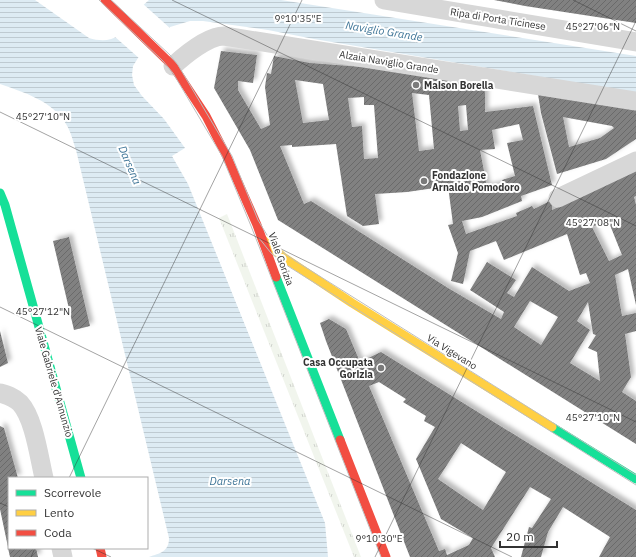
<svg xmlns="http://www.w3.org/2000/svg" width="636" height="557" font-family="'IBM Plex Sans',sans-serif">
	<style>
		.park { fill: url(#park-tufts) }
		.water { fill: url(#water-rules) }
		.pier { fill: #fff }
		.building { fill: url(#building-hatch); fill-rule: evenodd; filter: url(#shadow) }
		.lines { fill: none; stroke-linecap: round; stroke-linejoin: round }
		.street { stroke: #d7d7d7; stroke-width: 19 }
		.fast { stroke: #16e098; stroke-width: 9 }
		.slow { stroke: #ffcf43; stroke-width: 9 }
		.jam { stroke: #f24e42; stroke-width: 9 }
		.tram { stroke: #bebebe; stroke-width: 1 }
		.ticks { fill: none; stroke: #333; stroke-width: 1; stroke-opacity: 0.45 }
		.poi-dot { fill: #7a7a7a; stroke: #fff; stroke-width: 1.5 }
		.labels { text-anchor: middle; dominant-baseline: central; stroke-width: 4; stroke-linejoin: round; paint-order: stroke }
		.street-label { font-size: 10px; fill: #333; stroke: #fff }
		.poi-label { font-size: 10px; font-weight: bold; fill: #333; stroke: #fff; text-anchor: start }
		.water-label { font-size: 11px; font-style: italic; fill: #3f7597; stroke: #fff }
		.ticks-label { font-size: 10px; text-anchor: middle; fill: #333; stroke: #fff; stroke-width: 4; stroke-linejoin: round; paint-order: stroke }
	</style>
	<defs>
		<pattern id="park-tufts" width="24" height="20" patternUnits="userSpaceOnUse"><rect width="24" height="20" fill="#f1f5ed"/><path d="M3 7l-1-3M5 7V3M7 7l1-3M15 17l-1-3M17 17v-4M19 17l1-3" fill="none" stroke="#cfd2cc"/></pattern>
		<pattern id="water-rules" width="6" height="5" patternUnits="userSpaceOnUse"><rect width="6" height="5" fill="#ddebf3"/><path d="M0 2.5h6" fill="none" stroke="#becad1"/></pattern>
		<pattern id="building-hatch" width="6" height="6" patternUnits="userSpaceOnUse"><rect width="6" height="6" fill="#818181"/><path d="M-1 1l2-2M0 6l6-6M5 7l2-2" fill="none" stroke="#6a6a6a"/></pattern>
		<filter id="shadow"><feDropShadow dx="3.5" dy="-3.5" stdDeviation="2" flood-color="#0004"/></filter>
	</defs>
	<rect width="100%" height="100%" fill="#fff"/>
	<!-- park -->
	<path class="park" d="M 227,214 L 361,557 L 354,557 L 219,218 Z"/>
	<!-- water -->
	<path class="water" d="M 0,0 L 35,0 L 89,38 C 99,41 110,42 119,35 L 140,8 L 149,0 L 281,0 L 636,56 L 636,93 L 314,39 L 268,30 L 203,21 L 190,21 L 170,27 L 163,33 L 138,58 L 133,66 L 132,75 L 134,85 L 142,96 L 164,119 L 185,148 L 172,156 L 188,184 L 325,523 L 328,557 L 149,557 C 160,553 169,552 169,538 L 76,150 C 73,141 71,132 66,124 C 53,101 23,92 0,84 Z"/>
	<!-- pier -->
	<path class="pier" d="M 142,3 L 171,29 L 140,59 L 114,36 L 118,33 Z"/>
	<!-- building -->
	<path class="building" d="M 494,0 L 636,0 L 636,23 L 525,6 Z
		M 221,51 L 257,55 L 253,83 L 238,81 L 238,90 L 261,129 L 270,125 L 265,87 L 267,73 L 271,74 L 274,56 L 310,63 L 389,69 L 482,82 L 485,93 L 485,112 L 533,106 L 552,185 L 521,196 L 522,201 L 482,217 L 462,221 L 466,234 L 517,216 L 516,213 L 532,206 L 534,209 L 552,200 L 552,210 L 636,171 L 636,196 L 634,197 L 636,205 L 636,305 L 628,269 L 615,275 L 622,316 L 636,313 L 636,331 L 625,334 L 631,377 L 622,392 L 636,401 L 636,444 L 278,220 L 250,150 L 214,88 ZM 295,80 L 323,84 L 329,120 L 303,123 ZM 412,93 L 429,95 L 434,149 L 419,151 ZM 364,97 L 364,105 L 374,105 L 378,158 L 364,159 L 362,126 L 352,127 L 348,98 ZM 466,105 L 468,130 L 460,131 L 458,106 ZM 519,124 L 523,140 L 507,143 L 515,176 L 502,180 L 503,183 L 487,187 L 480,150 L 495,149 L 492,130 ZM 336,144 L 347,216 L 363,226 L 379,224 L 375,194 L 407,192 L 448,186 L 453,224 L 448,225 L 458,253 L 451,281 L 463,284 L 470,251 L 496,241 L 504,260 L 567,234 L 580,275 L 586,273 L 590,283 L 569,291 L 532,267 L 514,297 L 507,293 L 516,280 L 487,262 L 470,290 L 504,312 L 501,319 L 448,288 L 311,201 L 304,204 L 280,146 L 292,145 L 292,147 ZM 608,220 L 622,255 L 609,261 L 592,227 ZM 530,301 L 558,317 L 541,345 L 514,327 ZM 588,302 L 593,334 L 596,335 L 588,348 L 597,352 L 600,381 L 570,363 L 590,330 L 577,321 Z
		M 538,94 L 636,109 L 636,139 L 606,159 L 557,174 L 541,113 ZM 563,117 L 612,126 L 614,128 L 600,138 L 569,147 Z
		M 69,237 L 90,326 L 74,330 L 53,241 Z
		M 329,319 L 346,329 L 360,362 L 381,352 L 636,510 L 636,557 L 599,557 L 610,537 L 563,507 L 548,532 L 541,557 L 521,557 L 529,527 L 532,528 L 551,499 L 530,487 L 491,548 L 495,557 L 410,557 L 326,341 L 320,323 ZM 379,382 L 406,399 L 403,402 L 426,416 L 424,421 L 435,427 L 416,459 L 441,519 L 473,538 L 469,545 L 447,555 L 445,549 L 439,551 L 369,386 ZM 461,443 L 506,472 L 483,510 L 438,479 Z
		M 0,331 L 8,363 L 0,367 Z
		M 0,426 L 4,428 L 18,478 L 9,478 L 8,547 L 0,509 Z
		M 8,548 L 36,548 L 38,557 L 10,557 Z"/>
	<g class="lines">
		<!-- street -->
		<path class="street" d="M 384,0 L 636,42
			M 173,66 C 185,55 208,36 224,36 L 636,101
			M 558,198 L 636,161
			M 0,393 C 7,395 14,397 20,403 C 34,418 39,457 44,478
			M 61,548 L 63,557"/>
		<!-- fast -->
		<path class="fast" d="M 0,193 L 5,205 L 81,478
			M 276,277 L 340,440
			M 552,427 L 636,479"/>
		<!-- slow -->
		<path class="slow" d="M 262,239 L 283,257 L 352,303 L 552,427"/>
		<!-- jam -->
		<path class="jam" d="M 105,0 L 173,66 L 206,116 L 227,157 L 257,225 L 276,277
			M 340,440 L 386,557
			M 100,548 L 102,557"/>
		<!-- tram -->
		<path class="tram" d="M 99,0 L 163,61 L 173,73 L 222,156 L 251,226 L 381,557
			M 111,0 L 170,55 L 178,65 L 232,156 L 258,220 L 267,235 L 278,249 L 294,260 L 636,475
			M 259,238 L 271,253 L 283,263 L 636,485"/>
	</g>
	<!-- ticks -->
	<path class="ticks" d="M 172,0 L 636,226M 573,0 L 636,31M 0,112 L 636,422M 0,307 L 512,557M 69,478 L 302,0M 0,503 L 9,507M 92,548 L 111,557M 31,557 L 35,548M 375,557 L 636,21"/>
	<!-- markers -->
	<g class="poi-dot">
		<circle cx="416" cy="85" r="4"/>
		<circle cx="424" cy="181" r="4"/>
		<circle cx="381" cy="368" r="4"/>
	</g>
	<g class="labels">
		<!-- street labels -->
		<g class="street-label">
			<text transform="translate(498 19) rotate(9)">Ripa di Porta Ticinese</text>
			<text transform="translate(389 62) rotate(9)">Alzaia Naviglio Grande</text>
			<text transform="translate(281 259) rotate(70)">Viale Gorizia</text>
			<text transform="translate(452 352) rotate(32)">Via Vigevano</text>
			<text transform="translate(54 382) rotate(74)">Viale Gabriele d'Annunzio</text>
		</g>
		<!-- poi labels -->
		<g class="poi-label">
			<text x="424" y="85">Maison Borella</text>
			<text x="432" y="175">Fondazione<tspan x="432" dy="12">Arnaldo Pomodoro</tspan></text>
			<text x="373" y="362" text-anchor="end">Casa Occupata<tspan x="373" dy="12">Gorizia</tspan></text>
		</g>
		<!-- water labels -->
		<g class="water-label">
			<text transform="translate(384 31) rotate(9)">Naviglio Grande</text>
			<text transform="translate(130 165) rotate(67)">Darsena</text>
			<text x="230" y="481">Darsena</text>
		</g>
	</g>
	<g class="ticks-label">
		<text x="298" y="22">9°10'35"E</text>
		<text x="593" y="30">45°27'06"N</text>
		<text x="43" y="120">45°27'10"N</text>
		<text x="593" y="226">45°27'08"N</text>
		<text x="43" y="315">45°27'12"N</text>
		<text x="593" y="421">45°27'10"N</text>
		<text x="379" y="542">9°10'30"E</text>
	</g>
	<!-- legend -->
	<rect x="8" y="477" width="140" height="72" fill="#ffffff" stroke="#adadad"/>
	<rect x="16" y="490" width="20" height="6" fill="#16e098" stroke="#adadad"/>
	<text x="44" y="497" font-size="12" fill="#333333">Scorrevole</text>
	<rect x="16" y="510" width="20" height="6" fill="#ffcf43" stroke="#adadad"/>
	<text x="44" y="517" font-size="12" fill="#333333">Lento</text>
	<rect x="16" y="530" width="20" height="6" fill="#f24e42" stroke="#adadad"/>
	<text x="44" y="537" font-size="12" fill="#333333">Coda</text>
	<!-- scale -->
	<path d="M500 541v6h57v-6" fill="none" stroke="#333333" stroke-width="2"/>
	<text x="506" y="541" font-size="12" fill="#333333" stroke="#ffffff" stroke-width="3" paint-order="stroke">20 m</text>
</svg>
